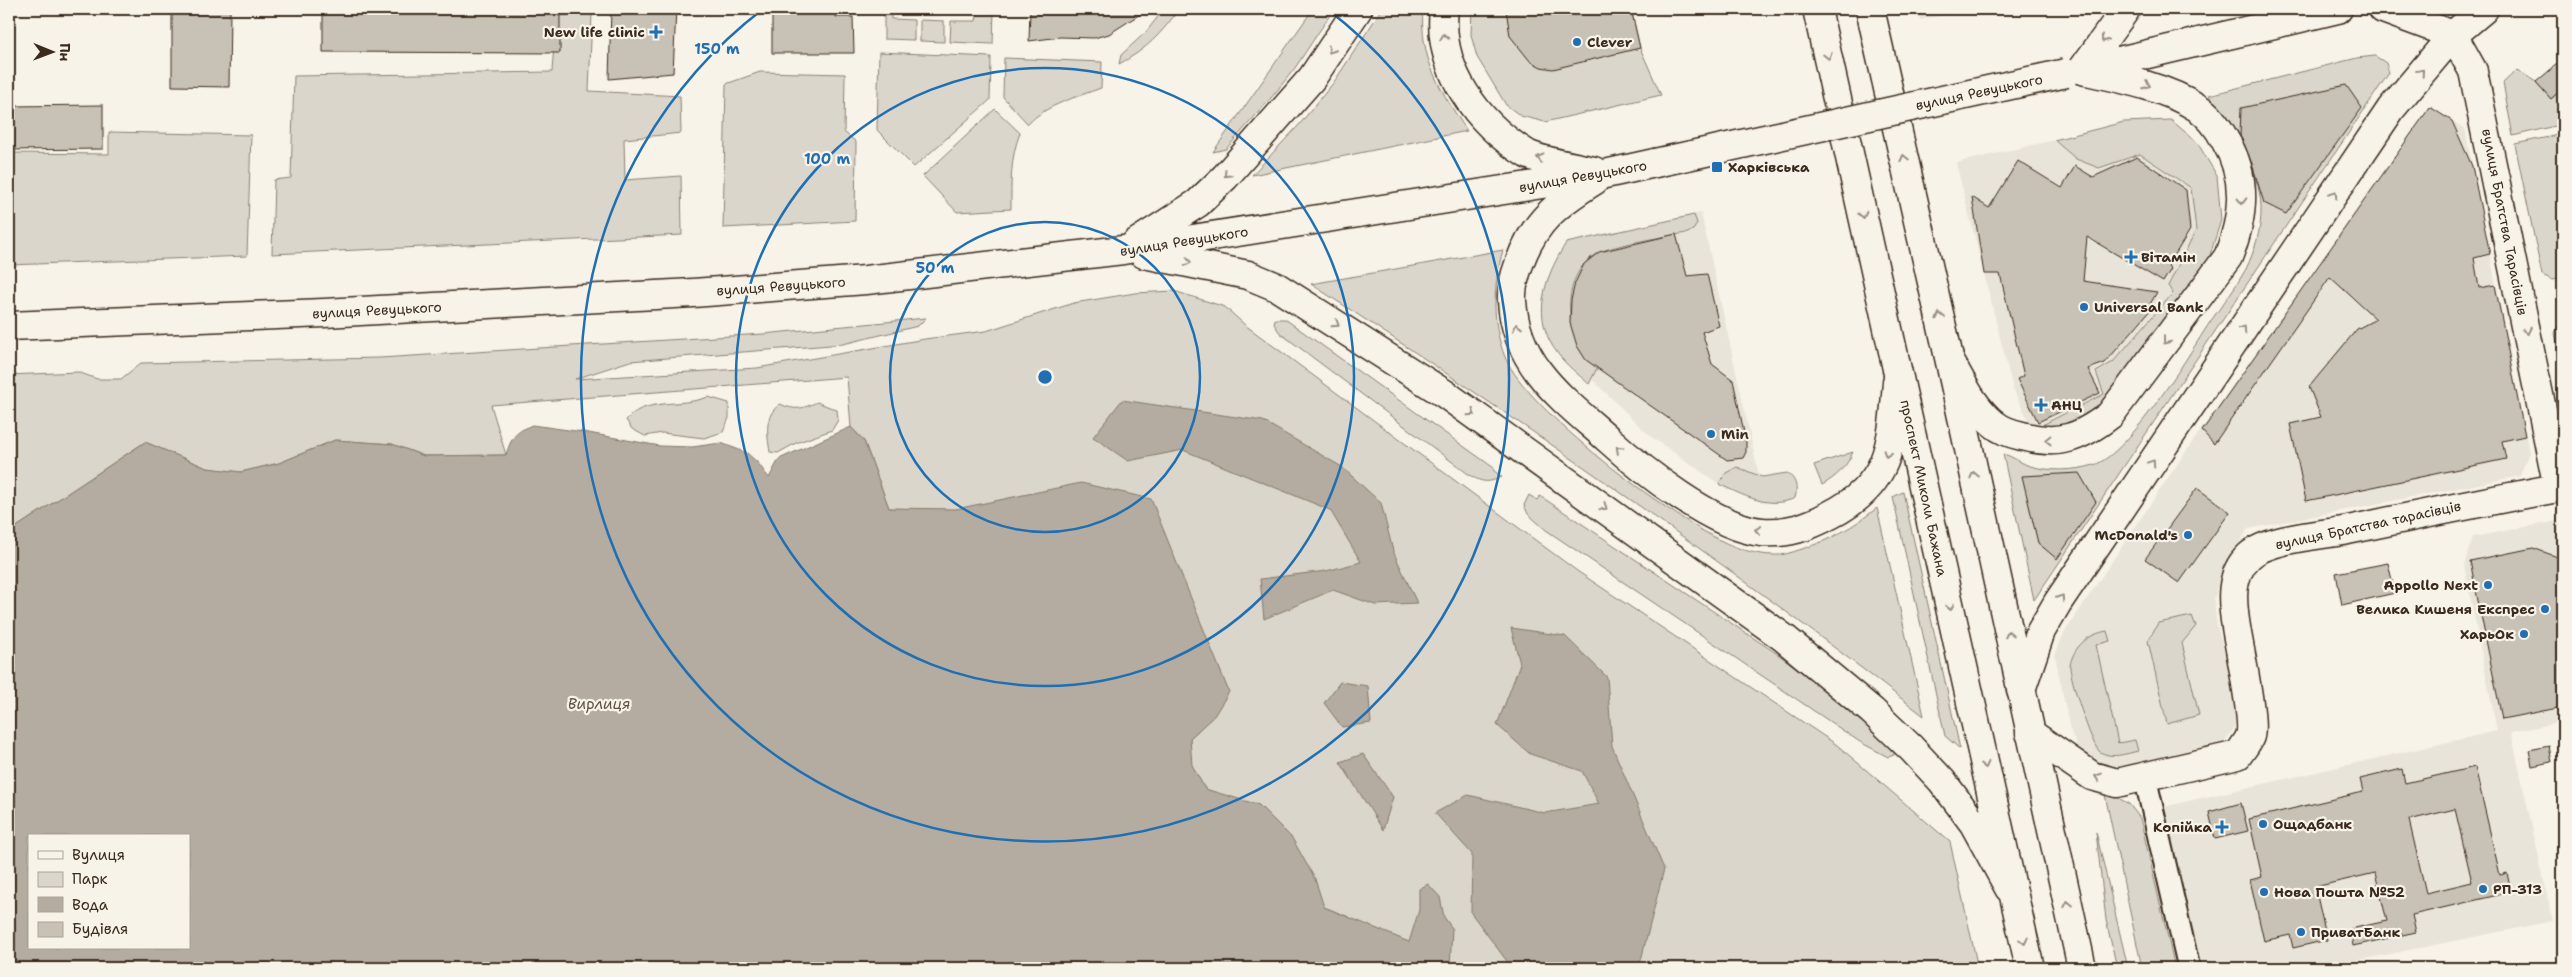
<svg xmlns="http://www.w3.org/2000/svg" width="2572" height="977" font-family="'Shantell Sans',sans-serif">
	<style>
		.built { fill: #e9e4d9 }
		.green { fill: #dbd6cb; stroke: #8b8074 }
		.water { fill: #b4aca0; stroke: #84786c; fill-rule: evenodd }
		.building { fill: #c8c1b6; stroke: #3b2a1e; fill-rule: evenodd }
		.lines { fill: none; stroke-linecap: round; stroke-linejoin: round }
		.street-casing { stroke: #3b2a1e; stroke-width: 25 }
		.secondary-casing { stroke: #3b2a1e; stroke-width: 31 }
		.highway-casing { stroke: #3b2a1e; stroke-width: 31 }
		.street { stroke: #f7f3e8; stroke-width: 21 }
		.secondary { stroke: #f7f3e8; stroke-width: 28 }
		.highway { stroke: #f7f3e8; stroke-width: 28 }
		.secondary-bridge-casing { stroke: #3b2a1e; stroke-width: 31; stroke-linecap: butt }
		.secondary-bridge { stroke: #f7f3e8; stroke-width: 28 }
		.oneway { stroke: #998e83 }
		.ring { fill: none; stroke: #1f6fb2; stroke-width: 2.5 }
		.poi-dot { fill: #1f6fb2; stroke: #f7f3e8; stroke-width: 2 }
		.labels { text-anchor: middle; dominant-baseline: central; stroke-width: 4.5; stroke-linejoin: round; paint-order: stroke }
		.poi-label { font-size: 14px; font-weight: bold; fill: #3b2a1e; stroke: #f7f3e8; text-anchor: start }
		.street-label { font-size: 14px; fill: #3b2a1e; stroke: #f7f3e8 }
		.water-label { font-size: 15px; font-style: italic; fill: #5f5145; stroke: #f7f3e8 }
		.centre { fill: #1f6fb2; stroke: #f7f3e8; stroke-width: 2.5 }
		.ring-label { font-size: 15px; text-anchor: middle; font-weight: bold; fill: #1f6fb2; stroke: #f7f3e8; stroke-width: 4.5; stroke-linejoin: round; paint-order: stroke }
	</style>
	<rect width="100%" height="100%" fill="#f7f3e8"/>
	<filter id="ink" filterUnits="userSpaceOnUse"><feTurbulence type="fractalNoise" baseFrequency=".02" numOctaves="2"/><feDisplacementMap in="SourceGraphic" scale="10" xChannelSelector="R" yChannelSelector="G"/><feConvolveMatrix kernelMatrix="1 2 1 2 8 2 1 2 1" color-interpolation-filters="sRGB"/></filter>
	<g filter="url(#ink)">
		<!-- built -->
		<path class="built" d="M 1917,9 L 1969,9 L 1920,20 Z
			M 2430,107 L 2465,129 L 2529,452 L 2520,476 L 2248,529 L 2221,574 L 2214,600 L 2217,625 L 2238,703 L 2234,730 L 2211,756 L 2134,775 L 2099,767 L 2080,753 L 2070,730 L 2055,655 L 2064,633 L 2182,457 Z
			M 2054,140 L 2076,159 L 2099,168 L 2140,154 L 2191,188 L 2196,231 L 2168,286 L 2174,292 L 2113,362 L 2096,372 L 2104,393 L 2033,429 L 2013,389 L 1956,163 Z
			M 1701,213 L 1760,480 L 1725,488 L 1650,436 L 1570,358 L 1566,243 Z
			M 2563,520 L 2563,722 L 2511,732 L 2553,921 L 2321,968 L 2199,968 L 2162,807 L 2497,731 L 2464,565 L 2473,537 Z"/>
		<!-- green -->
		<path class="green" d="M 884,9 L 891,9 L 891,19 L 914,20 L 914,40 L 884,39 Z
			M 978,9 L 994,9 L 993,44 L 950,42 L 951,21 L 976,21 Z
			M 1164,9 L 1179,9 C 1162,33 1146,50 1119,64 L 1121,55 L 1146,32 Z
			M 1313,9 L 1334,9 L 1295,68 L 1271,98 L 1226,149 L 1213,152 Z
			M 1382,9 L 1423,9 C 1419,59 1441,91 1467,131 L 1252,175 L 1299,125 L 1334,82 Z
			M 1472,9 L 1631,9 L 1640,48 L 1661,95 L 1545,122 L 1521,116 L 1506,105 L 1477,57 L 1471,35 Z
			M 592,13 L 589,91 L 680,96 L 681,133 L 624,139 L 625,180 L 681,176 L 682,235 L 272,254 L 274,180 L 291,178 L 294,76 L 552,72 L 556,16 Z
			M 920,20 L 944,21 L 944,42 L 920,41 Z
			M 879,52 L 991,57 L 990,100 L 914,167 L 877,130 Z
			M 2375,56 L 2386,63 L 2389,73 L 2034,600 L 2003,454 C 2012,456 2019,462 2027,465 C 2047,472 2074,471 2094,465 C 2130,453 2188,356 2210,322 C 2222,305 2236,287 2246,269 C 2255,250 2262,228 2261,207 C 2260,171 2231,123 2209,95 L 2357,58 Z
			M 1004,58 L 1102,62 L 1101,88 C 1077,97 1045,105 1028,124 L 1003,97 Z
			M 2517,70 L 2536,82 L 2551,99 L 2563,88 L 2563,124 L 2513,136 L 2503,83 Z
			M 760,72 L 845,74 L 844,132 L 856,142 L 855,221 L 723,228 L 726,84 Z
			M 995,109 L 1020,133 C 1010,158 1011,183 1011,209 L 957,212 L 923,176 Z
			M 2171,120 L 2197,142 L 2217,176 L 2221,220 L 2205,271 L 2109,403 C 2085,422 2070,429 2040,426 L 2104,394 L 2096,372 L 2113,362 L 2173,293 L 2168,286 L 2196,230 L 2191,188 L 2140,154 L 2099,168 L 2076,159 L 2054,140 L 2124,122 Z
			M 109,132 L 251,135 L 247,256 L 9,265 L 9,153 L 109,154 Z
			M 2563,134 L 2563,278 L 2553,280 L 2542,275 L 2515,144 Z
			M 1694,215 L 1697,223 L 1694,229 L 1688,233 C 1671,235 1612,245 1598,253 C 1557,275 1564,343 1597,368 L 1589,384 C 1578,374 1566,365 1558,354 C 1530,318 1544,278 1566,243 Z
			M 1503,250 C 1493,286 1491,322 1505,357 C 1527,410 1669,516 1722,541 C 1735,548 1757,555 1773,555 C 1783,556 1792,552 1802,549 C 1831,540 1853,527 1877,508 L 1924,716 C 1727,563 1520,420 1311,284 Z
			M 1174,291 L 1225,307 L 1245,325 L 1577,571 L 1837,745 L 1950,842 L 1978,968 L 1422,968 L 1349,917 L 1324,907 L 1217,793 L 1205,789 L 1190,763 L 1190,738 L 1205,724 L 985,515 L 889,508 L 864,441 L 851,427 L 847,377 L 491,405 L 506,455 L 424,456 L 392,444 L 335,440 L 279,463 L 241,472 L 207,468 L 145,442 L 9,532 L 9,375 L 78,372 L 97,379 L 121,379 L 141,363 L 380,358 L 763,334 L 926,318 L 918,326 L 843,344 L 630,361 L 575,379 L 757,368 L 925,339 L 986,331 L 1074,303 L 1135,293 Z
			M 1275,319 L 1285,319 L 1494,468 L 1493,470 L 1502,477 C 1489,483 1483,483 1471,476 L 1280,333 L 1274,324 Z
			M 2561,321 L 2563,321 L 2563,373 L 2555,333 Z
			M 708,397 L 729,403 L 729,418 L 723,432 L 704,438 L 662,433 L 645,436 L 632,429 L 626,420 C 645,397 679,408 708,397 Z
			M 817,402 L 837,410 L 838,420 L 832,430 L 796,443 L 778,453 L 770,452 C 767,433 764,416 780,404 C 796,411 802,409 817,402 Z
			M 1853,452 C 1846,468 1836,477 1822,485 L 1814,465 Z
			M 1737,467 L 1762,477 L 1787,473 C 1796,479 1798,487 1795,498 C 1770,510 1742,495 1719,484 L 1726,473 Z
			M 1903,492 L 1960,749 L 1945,736 L 1893,497 Z
			M 1529,495 L 1537,500 L 1540,496 L 1779,655 L 1832,694 L 1895,749 L 1894,755 L 1888,757 L 1860,742 L 1546,530 L 1528,514 L 1524,505 Z
			M 2192,616 L 2196,626 L 2182,643 L 2199,715 L 2167,724 L 2148,641 L 2158,623 Z
			M 2107,631 L 2110,641 L 2096,645 L 2118,743 L 2135,740 L 2138,751 C 2125,754 2112,759 2100,752 C 2092,747 2069,676 2070,666 C 2073,646 2089,634 2107,631 Z
			M 2104,790 L 2129,804 L 2140,818 L 2175,968 L 2142,968 Z
			M 2096,832 L 2128,968 L 2117,968 L 2106,920 Z"/>
		<!-- water -->
		<path class="water" d="M 1122,400 L 1263,421 L 1342,467 L 1381,503 L 1393,551 L 1417,603 L 1375,605 L 1333,590 L 1264,619 L 1260,579 L 1326,571 L 1361,562 L 1330,510 L 1183,450 L 1128,461 L 1093,437 Z
			M 532,425 L 583,432 L 660,446 L 692,447 L 721,443 L 747,453 L 758,463 L 769,478 L 779,459 L 851,427 L 864,441 L 889,508 L 956,509 L 1081,483 L 1151,499 L 1229,692 L 1214,716 L 1190,738 L 1192,765 L 1205,789 L 1259,805 L 1292,838 L 1315,879 L 1324,907 L 1409,942 L 1419,910 L 1419,889 L 1428,884 L 1440,897 L 1444,917 L 1452,928 L 1450,968 L 9,968 L 9,532 L 145,442 L 207,468 L 241,472 L 279,463 L 335,440 L 392,444 L 424,456 L 506,455 C 511,438 515,432 532,425 ZM 29,836 L 189,836 L 189,948 L 29,948 Z
			M 1511,628 L 1565,636 L 1607,677 L 1612,746 L 1664,869 L 1639,968 L 1512,968 L 1471,913 L 1472,854 L 1435,813 L 1468,795 L 1545,813 L 1599,804 L 1582,771 L 1530,754 L 1497,725 L 1520,664 Z
			M 1340,682 L 1368,686 L 1371,723 L 1342,727 L 1324,703 Z
			M 1363,754 L 1393,797 L 1383,830 L 1340,762 Z"/>
		<!-- building -->
		<path class="building" d="M 172,9 L 230,9 L 229,87 L 172,86 Z
			M 323,9 L 560,9 L 560,53 L 323,52 Z
			M 611,9 L 676,9 L 673,73 L 609,79 Z
			M 772,9 L 836,9 L 836,17 L 853,17 L 854,53 L 772,53 Z
			M 1030,9 L 1148,9 L 1109,34 L 1094,38 L 1060,37 L 1029,41 Z
			M 1506,9 L 1631,9 L 1640,48 L 1553,69 L 1541,67 L 1530,61 L 1510,36 Z
			M 2563,59 L 2563,88 L 2551,99 L 2536,82 Z
			M 2346,85 L 2362,108 L 2286,214 L 2264,203 L 2252,164 L 2240,136 L 2241,108 Z
			M 103,105 L 103,149 L 9,150 L 9,106 Z
			M 2430,107 L 2452,121 L 2472,166 L 2490,254 L 2474,258 L 2479,288 L 2495,285 L 2525,436 L 2502,441 L 2506,459 L 2306,501 L 2290,424 L 2321,417 L 2309,387 L 2357,329 L 2376,319 L 2330,277 L 2214,444 L 2202,431 Z
			M 2137,157 L 2186,190 L 2190,230 L 2168,266 L 2171,269 L 2163,282 L 2087,237 L 2083,281 L 2157,292 L 2149,306 L 2152,308 L 2105,363 L 2088,369 L 2100,393 L 2038,422 L 2017,379 L 2024,376 L 2000,274 L 1984,274 L 1972,197 L 1989,208 L 2018,161 L 2062,188 L 2075,166 L 2093,177 Z
			M 1676,234 L 1687,276 L 1707,274 L 1719,326 L 1702,332 L 1712,364 L 1733,380 L 1746,442 L 1746,452 L 1743,458 L 1727,460 L 1586,360 L 1577,346 L 1570,323 L 1571,300 L 1575,283 L 1584,264 L 1599,252 Z
			M 2079,473 L 2096,502 L 2057,559 L 2038,543 L 2022,476 Z
			M 2197,488 L 2230,512 L 2179,583 L 2145,559 Z
			M 2533,548 L 2563,559 L 2563,707 L 2502,719 L 2470,561 Z
			M 2388,563 L 2395,593 L 2342,605 L 2336,573 Z
			M 2549,746 L 2552,762 L 2532,766 L 2529,750 Z
			M 2475,767 L 2500,875 L 2507,873 L 2511,892 L 2412,915 L 2416,932 L 2353,946 L 2350,929 L 2387,921 L 2375,873 L 2315,887 L 2327,940 L 2293,948 L 2290,935 L 2264,941 L 2250,880 L 2262,877 L 2249,819 L 2363,792 L 2360,779 L 2402,769 L 2405,783 ZM 2455,809 L 2472,882 L 2426,893 L 2409,820 Z
			M 2241,803 L 2248,831 L 2215,839 L 2209,812 Z"/>
		<g class="lines">
			<defs>
				<path id="street" d="M 2145,777 L 2189,968"/>
				<path id="secondary" d="M 1444,9 C 1437,69 1477,123 1527,154 C 1540,161 1577,167 1594,171
					M 2383,9 L 2453,35 L 2473,71 L 2558,488
					M 2089,68 L 2338,9
					M 2082,70 L 2126,9
					M 1595,180 C 1558,203 1534,221 1519,264 C 1515,275 1511,289 1512,301 C 1516,366 1563,399 1608,439 C 1642,470 1715,528 1762,532 C 1787,534 1808,527 1830,515 C 1891,484 1892,444 1897,382
					M 1136,243 L 1198,203 L 1225,177 L 1312,78 L 1358,9
					M 1144,254 L 1248,275 L 1277,287 L 1445,394 L 1784,638 L 1872,711 L 1911,748 L 1942,781 L 1974,824 L 2009,888
					M 9,326 L 324,313 L 693,293 L 866,280 L 1123,250 L 1605,174 L 1655,163
					M 1952,365 C 1964,386 1975,409 1994,424 C 2001,430 2013,434 2022,436 C 2059,446 2080,438 2110,415 L 2228,257 C 2244,217 2248,178 2225,140 C 2219,129 2209,115 2198,108 C 2166,87 2119,78 2082,70
					M 2021,690 L 2041,631 L 2058,602 L 2391,109 L 2453,35 L 2484,9
					M 2030,733 L 2092,776 L 2117,783 L 2238,755 C 2242,749 2248,742 2250,736 C 2255,721 2239,647 2236,627 C 2232,602 2229,575 2249,556 C 2267,539 2318,535 2343,531 C 2415,516 2486,501 2558,488 L 2563,490"/>
				<path id="highway" d="M 1817,9 L 2030,968
					M 1870,9 L 1950,362 L 2082,968"/>
			</defs>
			<!-- street casing -->
			<use href="#street" class="street-casing"/>
			<!-- secondary casing -->
			<use href="#secondary" class="secondary-casing"/>
			<!-- highway casing -->
			<use href="#highway" class="highway-casing"/>
			<!-- street -->
			<use href="#street" class="street"/>
			<!-- secondary -->
			<use href="#secondary" class="secondary"/>
			<!-- highway -->
			<use href="#highway" class="highway"/>
			<defs>
				<path id="secondary-bridge" d="M 1655,163 L 2066,73"/>
			</defs>
			<!-- secondary-bridge casing -->
			<use href="#secondary-bridge" class="secondary-bridge-casing"/>
			<!-- secondary-bridge -->
			<use href="#secondary-bridge" class="secondary-bridge"/>
		</g>
		<!-- one-way arrows -->
		<defs><path id="oneway-chevron" d="M-2-3.5L2.5 0L-2 3.5" fill="none" stroke-width="1.6" stroke-linecap="round" stroke-linejoin="round" transform="scale(1.25)"/></defs>
		<g class="oneway">
			<use href="#oneway-chevron" transform="translate(1444 37) rotate(-99)"/>
			<use href="#oneway-chevron" transform="translate(2104 39) rotate(126)"/>
			<use href="#oneway-chevron" transform="translate(1331 50) rotate(123)"/>
			<use href="#oneway-chevron" transform="translate(1828 56) rotate(77)"/>
			<use href="#oneway-chevron" transform="translate(2421 72) rotate(-49)"/>
			<use href="#oneway-chevron" transform="translate(2147 85) rotate(20)"/>
			<use href="#oneway-chevron" transform="translate(1540 158) rotate(-166)"/>
			<use href="#oneway-chevron" transform="translate(1904 158) rotate(-103)"/>
			<use href="#oneway-chevron" transform="translate(1227 174) rotate(134)"/>
			<use href="#oneway-chevron" transform="translate(2334 194) rotate(-56)"/>
			<use href="#oneway-chevron" transform="translate(2242 201) rotate(89)"/>
			<use href="#oneway-chevron" transform="translate(1863 215) rotate(77)"/>
			<use href="#oneway-chevron" transform="translate(1188 262) rotate(10)"/>
			<use href="#oneway-chevron" transform="translate(1940 316) rotate(-103)"/>
			<use href="#oneway-chevron" transform="translate(1336 324) rotate(33)"/>
			<use href="#oneway-chevron" transform="translate(1517 327) rotate(-104)"/>
			<use href="#oneway-chevron" transform="translate(2243 329) rotate(-56)"/>
			<use href="#oneway-chevron" transform="translate(2527 331) rotate(78)"/>
			<use href="#oneway-chevron" transform="translate(2166 341) rotate(127)"/>
			<use href="#oneway-chevron" transform="translate(1472 413) rotate(35)"/>
			<use href="#oneway-chevron" transform="translate(2048 440) rotate(179)"/>
			<use href="#oneway-chevron" transform="translate(1619 449) rotate(-138)"/>
			<use href="#oneway-chevron" transform="translate(1887 454) rotate(107)"/>
			<use href="#oneway-chevron" transform="translate(2152 463) rotate(-56)"/>
			<use href="#oneway-chevron" transform="translate(1974 475) rotate(-102)"/>
			<use href="#oneway-chevron" transform="translate(1604 507) rotate(35)"/>
			<use href="#oneway-chevron" transform="translate(1758 530) rotate(-171)"/>
			<use href="#oneway-chevron" transform="translate(2061 598) rotate(-57)"/>
			<use href="#oneway-chevron" transform="translate(1950 607) rotate(78)"/>
			<use href="#oneway-chevron" transform="translate(2009 634) rotate(-102)"/>
			<use href="#oneway-chevron" transform="translate(1985 765) rotate(78)"/>
			<use href="#oneway-chevron" transform="translate(2098 777) rotate(-161)"/>
			<use href="#oneway-chevron" transform="translate(2068 904) rotate(-102)"/>
			<use href="#oneway-chevron" transform="translate(2024 941) rotate(78)"/>
		</g>
	</g>
	<!-- distance rings -->
	<g class="ring">
		<circle cx="1045" cy="377" r="155"/>
		<circle cx="1045" cy="377" r="309"/>
		<path d="M1327 9A464 464 0 1 1 763 9"/>
	</g>
	<!-- markers -->
	<g class="poi-dot">
		<path d="M653.5 24.5h5v5h5v5h-5v5h-5v-5h-5v-5h5z"/>
		<circle cx="1577" cy="42" r="5"/>
		<rect x="1711" y="161" width="12" height="12" rx="2.5"/>
		<path d="M2128.5 249.5h5v5h5v5h-5v5h-5v-5h-5v-5h5z"/>
		<circle cx="2084" cy="307" r="5"/>
		<path d="M2038.5 397.5h5v5h5v5h-5v5h-5v-5h-5v-5h5z"/>
		<circle cx="1711" cy="434" r="5"/>
		<circle cx="2188" cy="535" r="5"/>
		<circle cx="2488" cy="585" r="5"/>
		<circle cx="2545" cy="609" r="5"/>
		<circle cx="2524" cy="634" r="5"/>
		<circle cx="2263" cy="824" r="5"/>
		<path d="M2219.5 819.5h5v5h5v5h-5v5h-5v-5h-5v-5h5z"/>
		<circle cx="2483" cy="889" r="5"/>
		<circle cx="2264" cy="892" r="5"/>
		<circle cx="2301" cy="932" r="5"/>
	</g>
	<g class="labels">
		<!-- poi labels -->
		<g class="poi-label">
			<text x="645" y="32" text-anchor="end">New life clinic</text>
			<text x="1587" y="42">Clever</text>
			<text x="1728" y="167">Харківська</text>
			<text x="2141" y="257">Вітамін</text>
			<text x="2094" y="307">Universal Bank</text>
			<text x="2051" y="405">АНЦ</text>
			<text x="1721" y="434">Min</text>
			<text x="2178" y="535" text-anchor="end">McDonald's</text>
			<text x="2478" y="585" text-anchor="end">Appollo Next</text>
			<text x="2535" y="609" text-anchor="end">Велика Кишеня Експрес</text>
			<text x="2514" y="634" text-anchor="end">ХарьОк</text>
			<text x="2273" y="824">Ощадбанк</text>
			<text x="2212" y="827" text-anchor="end">Копійка</text>
			<text x="2493" y="889">РП-313</text>
			<text x="2274" y="892">Нова Пошта №52</text>
			<text x="2311" y="932">ПриватБанк</text>
		</g>
		<!-- street labels -->
		<g class="street-label">
			<text transform="translate(1979 92) rotate(-12)">вулиця Ревуцького</text>
			<text transform="translate(1583 176) rotate(-10)">вулиця Ревуцького</text>
			<text transform="translate(2505 222) rotate(79)">вулиця Братства Тарасівців</text>
			<text transform="translate(1184 241) rotate(-9)">вулиця Ревуцького</text>
			<text transform="translate(781 286) rotate(-4)">вулиця Ревуцького</text>
			<text transform="translate(377 310) rotate(-3)">вулиця Ревуцького</text>
			<text transform="translate(1924 488) rotate(78)">проспект Миколи Бажана</text>
			<text transform="translate(2368 525) rotate(-12)">вулиця Братства тарасівців</text>
		</g>
		<!-- water labels -->
		<g class="water-label">
			<text x="599" y="704">Вирлиця</text>
		</g>
	</g>
	<circle cx="1045" cy="377" r="8" class="centre"/>
	<g class="ring-label">
		<text x="717" y="54">150 m</text>
		<text x="827" y="164">100 m</text>
		<text x="935" y="273">50 m</text>
	</g>
	<!-- margin -->
	<rect width="2572" height="977" fill="none" stroke="#f7f3e8" stroke-width="30"/>
	<rect x="15" y="15" width="2542" height="947" fill="none" stroke="#3b2a1e" stroke-width="2" filter="url(#ink)"/>
	<!-- legend -->
	<rect x="28" y="834" width="162" height="115" fill="#f7f3e8" stroke="#aca397"/>
	<rect x="38" y="851" width="25" height="8" fill="#f7f3e8" stroke="#aca397"/>
	<text x="72" y="860" font-size="15" fill="#3b2a1e">Вулиця</text>
	<rect x="38" y="872" width="25" height="15" fill="#dbd6cb" stroke="#aca397"/>
	<text x="72" y="884" font-size="15" fill="#3b2a1e">Парк</text>
	<rect x="38" y="897" width="25" height="15" fill="#b4aca0" stroke="#aca397"/>
	<text x="72" y="910" font-size="15" fill="#3b2a1e">Вода</text>
	<rect x="38" y="922" width="25" height="15" fill="#c8c1b6" stroke="#aca397"/>
	<text x="72" y="934" font-size="15" fill="#3b2a1e">Будівля</text>
	<!-- north arrow -->
	<g transform="translate(52 52) rotate(91)" stroke="#f7f3e8" stroke-width="4" paint-order="stroke">
	<path d="M0-4L9 19L0 12L-9 19Z" fill="#3b2a1e"/>
	<text y="-8" font-size="14" font-weight="bold" text-anchor="middle" fill="#3b2a1e">Пн</text>
	</g>
</svg>
